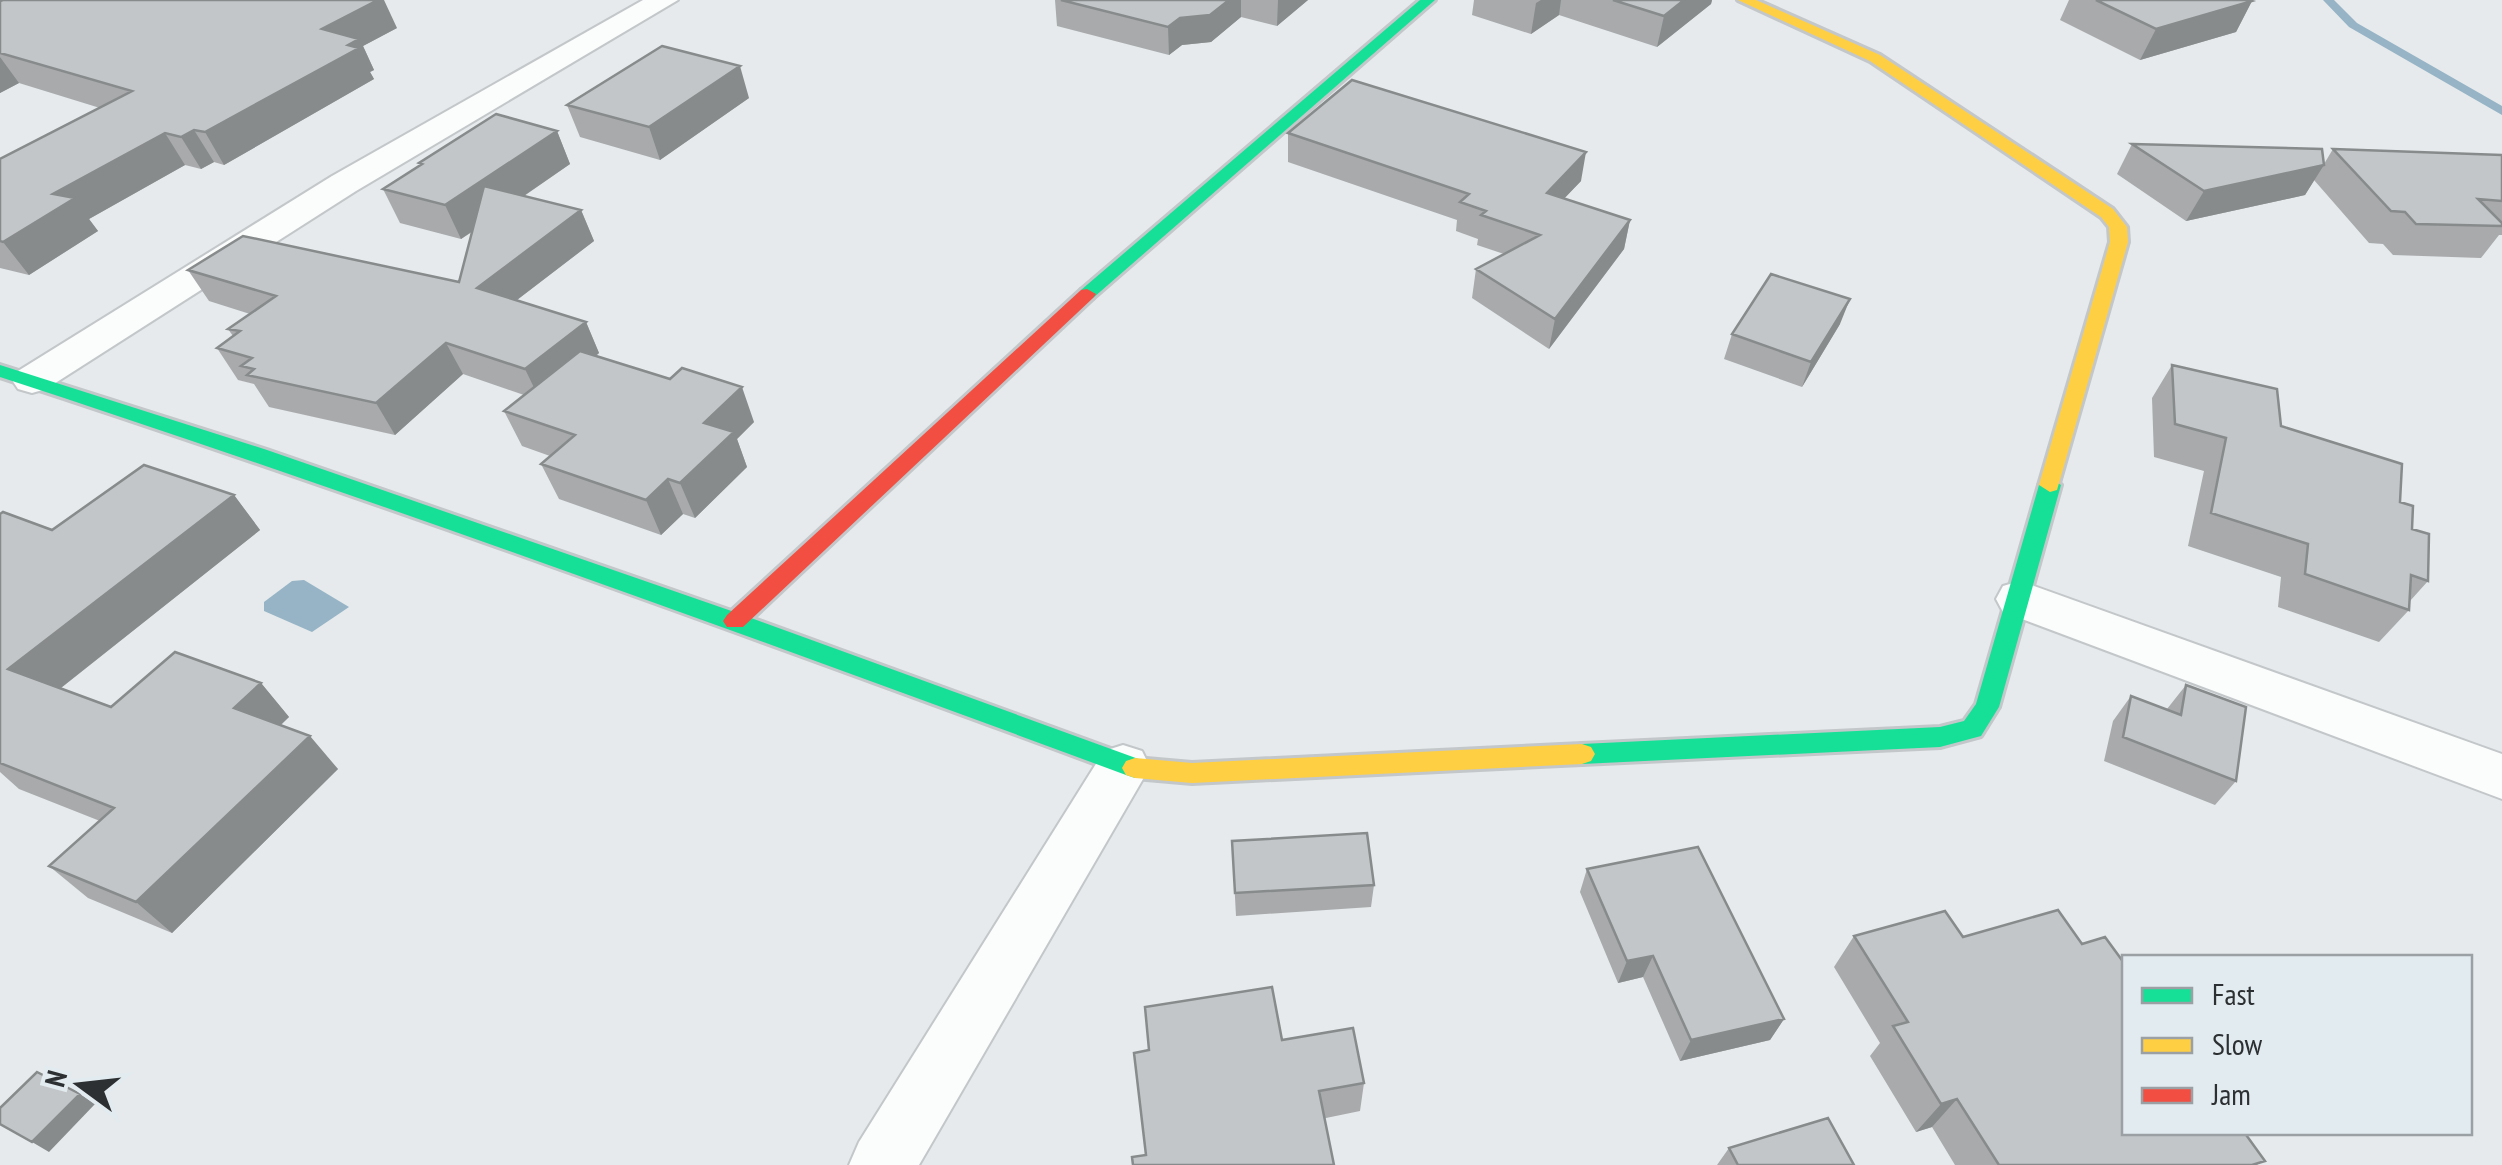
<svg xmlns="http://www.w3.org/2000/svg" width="2502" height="1165" font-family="'PT Sans Narrow',sans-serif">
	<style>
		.water { fill: #96b4c6 }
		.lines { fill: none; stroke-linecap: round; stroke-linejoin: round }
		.stream { fill: #96b4c6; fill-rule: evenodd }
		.street-casing { stroke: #c3c7c9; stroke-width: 4 }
		.fast-casing { stroke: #c3c7c9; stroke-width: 6 }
		.slow-casing { stroke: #c3c7c9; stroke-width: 6 }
		.jam-casing { stroke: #c3c7c9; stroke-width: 6 }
		.street { fill: #fbfcfc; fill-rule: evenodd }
		.fast { fill: #16e098; fill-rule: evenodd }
		.slow { fill: #ffcf43; fill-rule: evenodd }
		.jam { fill: #f24e42; fill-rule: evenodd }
		.wall { fill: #a8aaac }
		.shaded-wall { fill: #888b8c }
		.building { fill: #c3c6c8; stroke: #888b8c; stroke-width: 2.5 }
	</style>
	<rect width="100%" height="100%" fill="#e6eaec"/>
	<!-- water -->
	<path class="water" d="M 304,580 L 349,607 L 312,632 L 264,611 L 264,602 L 292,581 Z"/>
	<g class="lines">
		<!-- stream -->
		<path class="stream" d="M 2323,0 L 2334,0 L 2357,23 L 2502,106 L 2502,115 L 2349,27 Z"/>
		<defs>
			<path id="street" d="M 643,0 L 678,0 L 356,191 L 46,389 L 32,393 L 18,389 L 12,380 L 18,371 L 332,176 Z
				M 2020,581 L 2502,754 L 2502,799 L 2003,612 L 1996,599 L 2003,586 Z
				M 1123,745 L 1142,751 L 1150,767 L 919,1165 L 849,1165 L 859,1142 L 1104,751 Z"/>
			<path id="fast" d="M 1420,0 L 1435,0 L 1093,298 L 1081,298 L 1081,290 Z
				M 0,365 L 267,450 L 743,615 L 1144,761 L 1148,768 L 1144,775 L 1135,778 L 1126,775 C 753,637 379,501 0,377 Z
				M 2050,478 L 2061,485 L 1999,707 L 1981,736 L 1940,747 L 1582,764 L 1573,761 L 1569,754 L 1573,747 L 1582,744 L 1940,727 L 1964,721 L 1976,704 L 2039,485 Z"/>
			<path id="slow" d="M 1738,0 L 1756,0 L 1880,55 L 2113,209 L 2127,227 L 2128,242 L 2057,490 L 2050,492 L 2039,485 L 2110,242 L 2109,227 L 2101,217 L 1870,61 Z
				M 1582,744 L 1591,747 L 1595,754 L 1591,761 L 1582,764 L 1192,783 L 1135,778 L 1126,775 L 1122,768 L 1126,761 L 1135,758 L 1192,763 Z"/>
			<path id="jam" d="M 1087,289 L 1096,294 L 1093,298 L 743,627 L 727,627 L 723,621 L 727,615 L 1081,290 Z"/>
		</defs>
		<!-- street casing -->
		<use href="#street" class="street-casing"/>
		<!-- fast casing -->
		<use href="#fast" class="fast-casing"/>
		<!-- slow casing -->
		<use href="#slow" class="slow-casing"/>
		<!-- jam casing -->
		<use href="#jam" class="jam-casing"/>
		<!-- street -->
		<use href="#street" class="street"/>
		<!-- fast -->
		<use href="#fast" class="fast"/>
		<!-- slow -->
		<use href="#slow" class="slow"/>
		<!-- jam -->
		<use href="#jam" class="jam"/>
	</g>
	<!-- wall -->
	<path class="wall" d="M 1055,0 L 1308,0 L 1277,26 L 1241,17 L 1211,42 L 1182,45 L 1169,55 L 1057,26 Z
		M 1474,0 L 1712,0 L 1711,4 L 1657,47 L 1559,15 L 1531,34 L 1472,15 Z
		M 2069,0 L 2249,0 L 2252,1 L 2236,32 L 2140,60 L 2060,20 Z
		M 0,1 L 397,28 L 363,46 L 374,70 L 370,72 L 374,79 L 224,165 L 214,162 L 201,169 L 185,165 L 89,219 L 98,231 L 29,275 L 0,268 L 0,159 L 100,108 L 19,83 L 0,93 Z
		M 749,98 L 660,160 L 580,137 L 567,105 Z
		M 557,131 L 570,164 L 524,196 L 581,210 L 594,241 L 517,300 L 586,322 L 599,353 L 596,356 L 754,422 L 737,439 L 747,467 L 695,518 L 683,514 L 661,535 L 559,499 L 541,464 L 550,456 L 522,446 L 504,411 L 524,395 L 463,374 L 395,435 L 269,407 L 254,384 L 238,380 L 217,348 L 233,336 L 228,329 L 250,314 L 209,301 L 188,270 L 459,282 L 472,232 L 461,239 L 400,223 L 383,189 L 420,165 L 419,163 Z
		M 1288,133 L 1581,181 L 1564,198 L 1630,220 L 1624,249 L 1549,349 L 1472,298 L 1476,269 L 1504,254 L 1477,245 L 1478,239 L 1456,231 L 1457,220 L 1288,162 Z
		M 2132,144 L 2324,164 L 2333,149 L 2502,155 L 2502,235 L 2499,235 L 2481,258 L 2393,255 L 2383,244 L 2369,243 L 2314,180 L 2305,195 L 2186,221 L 2117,174 Z
		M 1840,324 L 1802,387 L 1724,359 L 1732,334 Z
		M 2172,365 L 2281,426 L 2400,502 L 2412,529 L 2428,581 L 2410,601 L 2409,610 L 2379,642 L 2278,607 L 2281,577 L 2188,546 L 2204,471 L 2154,457 L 2152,398 Z
		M 234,495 L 260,530 L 61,688 L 111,707 L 261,683 L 289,717 L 281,725 L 338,769 L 172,933 L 88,898 L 49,866 L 100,821 L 19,789 L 0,772 L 0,514 L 52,530 Z
		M 2186,685 L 2236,781 L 2215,805 L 2104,761 L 2113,721 L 2131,696 L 2167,709 Z
		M 1232,841 L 1374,885 L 1371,907 L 1236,916 Z
		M 1587,869 L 1784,1019 L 1770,1040 L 1680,1061 L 1643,977 L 1618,983 L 1580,892 Z
		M 1854,936 L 1963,937 L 2082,944 L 2258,1165 L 1955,1165 L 1932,1127 L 1916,1132 L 1870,1056 L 1880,1043 L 1834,967 Z
		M 1282,1040 L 1364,1083 L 1360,1111 L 1146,1155 Z
		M 1729,1148 L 1854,1165 L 1717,1165 Z"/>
	<!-- shaded-wall -->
	<path class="shaded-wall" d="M 378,0 L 384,0 L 397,28 L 363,46 L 374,70 L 370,72 L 374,79 L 224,165 L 205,132 L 322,29 Z
		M 1229,0 L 1241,0 L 1241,17 L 1211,42 L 1182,45 L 1169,55 L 1168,27 L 1180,18 Z
		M 1278,0 L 1308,0 L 1277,26 Z
		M 1541,0 L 1561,0 L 1559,15 L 1531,34 L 1536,3 Z
		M 1684,0 L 1712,0 L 1711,4 L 1657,47 L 1664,16 Z
		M 2252,1 L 2236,32 L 2140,60 L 2156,29 Z
		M 0,57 L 19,83 L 0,93 Z
		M 740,66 L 749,98 L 660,160 L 649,127 Z
		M 194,130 L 214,162 L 201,169 L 181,137 Z
		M 557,131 L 570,164 L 461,239 L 445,205 Z
		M 165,133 L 185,165 L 89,219 L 98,231 L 29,275 L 3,242 L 53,194 Z
		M 1586,152 L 1581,181 L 1542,222 L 1547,193 Z
		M 2324,165 L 2305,195 L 2186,221 L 2204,191 Z
		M 581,210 L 594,241 L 492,319 L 477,288 Z
		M 1630,220 L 1624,249 L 1549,349 L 1555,319 Z
		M 1850,299 L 1840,324 L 1802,387 L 1811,362 Z
		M 586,322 L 599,353 L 540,400 L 525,369 Z
		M 446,343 L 463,374 L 395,435 L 376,403 Z
		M 742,387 L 754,422 L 737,439 L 747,467 L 695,518 L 680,483 L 704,423 Z
		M 668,479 L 683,514 L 661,535 L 646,500 Z
		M 234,495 L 260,530 L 43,702 L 8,669 Z
		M 261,683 L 289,717 L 263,741 L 234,708 Z
		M 310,736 L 338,769 L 172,933 L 136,902 Z
		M 1653,956 L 1643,977 L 1618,983 L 1627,961 Z
		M 1784,1019 L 1770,1040 L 1680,1061 L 1691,1040 Z
		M 80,1094 L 95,1104 L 49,1152 L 32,1142 Z
		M 1957,1099 L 1932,1127 L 1916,1132 L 1941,1104 Z"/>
	<!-- building -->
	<path class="building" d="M 3,0 L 378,0 L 322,29 L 359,39 L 348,45 L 359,48 L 205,132 L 194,130 L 181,137 L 165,133 L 53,194 L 75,198 L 3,242 L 0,241 L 0,159 L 132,91 L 0,53 L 0,1 Z
		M 1061,0 L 1229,0 L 1210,15 L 1180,18 L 1168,27 Z
		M 1613,0 L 1684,0 L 1664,16 Z
		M 2096,0 L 2249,0 L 2252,1 L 2156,29 Z
		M 662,46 L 740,66 L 649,127 L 567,105 Z
		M 1352,80 L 1586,152 L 1547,193 L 1630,220 L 1555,319 L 1476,269 L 1540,235 L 1481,215 L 1486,211 L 1460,202 L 1469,194 L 1288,133 Z
		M 496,114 L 557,131 L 445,205 L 383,189 L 422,164 L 419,163 Z
		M 2132,144 L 2322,149 L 2324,165 L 2204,191 Z
		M 2333,149 L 2502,155 L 2502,201 L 2478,199 L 2502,223 L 2502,226 L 2416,224 L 2405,212 L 2391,211 Z
		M 484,186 L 581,210 L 477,288 L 586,322 L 525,369 L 446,343 L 376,403 L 247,375 L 254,369 L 241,366 L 252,358 L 217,348 L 240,331 L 228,329 L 276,296 L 188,270 L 243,236 L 459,282 Z
		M 1771,274 L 1850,299 L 1811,362 L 1732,334 Z
		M 580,351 L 670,379 L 682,368 L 742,387 L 704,423 L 734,432 L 680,483 L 668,479 L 646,500 L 541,464 L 575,435 L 504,411 Z
		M 2172,365 L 2277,389 L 2281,426 L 2402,464 L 2400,502 L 2413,506 L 2412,529 L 2429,534 L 2428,581 L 2411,575 L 2409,610 L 2305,574 L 2308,544 L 2211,513 L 2226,438 L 2175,424 Z
		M 144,465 L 234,495 L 8,669 L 111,707 L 175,652 L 261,683 L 234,708 L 310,736 L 136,902 L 49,866 L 114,808 L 0,763 L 0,514 L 3,512 L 52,530 Z
		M 2186,685 L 2246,707 L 2236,781 L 2123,737 L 2131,696 L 2181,715 Z
		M 1367,833 L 1374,885 L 1235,893 L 1232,841 Z
		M 1698,847 L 1784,1019 L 1691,1040 L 1653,956 L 1627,961 L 1587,869 Z
		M 2058,910 L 2082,944 L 2105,937 L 2124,963 L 2124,1132 L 2244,1132 L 2265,1161 L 2252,1165 L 1999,1165 L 1957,1099 L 1941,1104 L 1893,1026 L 1908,1022 L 1854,936 L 1945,911 L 1963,937 Z
		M 1272,987 L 1282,1040 L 1353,1028 L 1364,1083 L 1319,1091 L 1334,1165 L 1133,1165 L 1132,1157 L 1146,1155 L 1134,1053 L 1149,1050 L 1145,1007 Z
		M 37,1072 L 80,1094 L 32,1142 L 0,1124 L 0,1108 Z
		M 1828,1118 L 1854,1165 L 1738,1165 L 1729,1148 Z"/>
	<!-- legend -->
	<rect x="2122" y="955" width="350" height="180" fill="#e2ebf0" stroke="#9aa0a4" stroke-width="2.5"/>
	<rect x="2142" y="988" width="50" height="15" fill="#16e098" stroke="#9aa0a4" stroke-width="2.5"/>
	<text x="2212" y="1005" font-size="30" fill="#2d3032">Fast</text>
	<rect x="2142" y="1038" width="50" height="15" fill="#ffcf43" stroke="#9aa0a4" stroke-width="2.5"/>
	<text x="2212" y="1055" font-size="30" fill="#2d3032">Slow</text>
	<rect x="2142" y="1088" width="50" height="15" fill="#f24e42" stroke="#9aa0a4" stroke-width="2.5"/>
	<text x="2212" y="1105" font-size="30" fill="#2d3032">Jam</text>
	<!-- north arrow -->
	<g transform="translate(80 1085) rotate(285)" stroke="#e2ebf0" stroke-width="8" paint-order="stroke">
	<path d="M0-8L18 38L0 25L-18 38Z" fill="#2d3032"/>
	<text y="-15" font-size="28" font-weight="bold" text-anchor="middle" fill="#2d3032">N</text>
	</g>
</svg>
